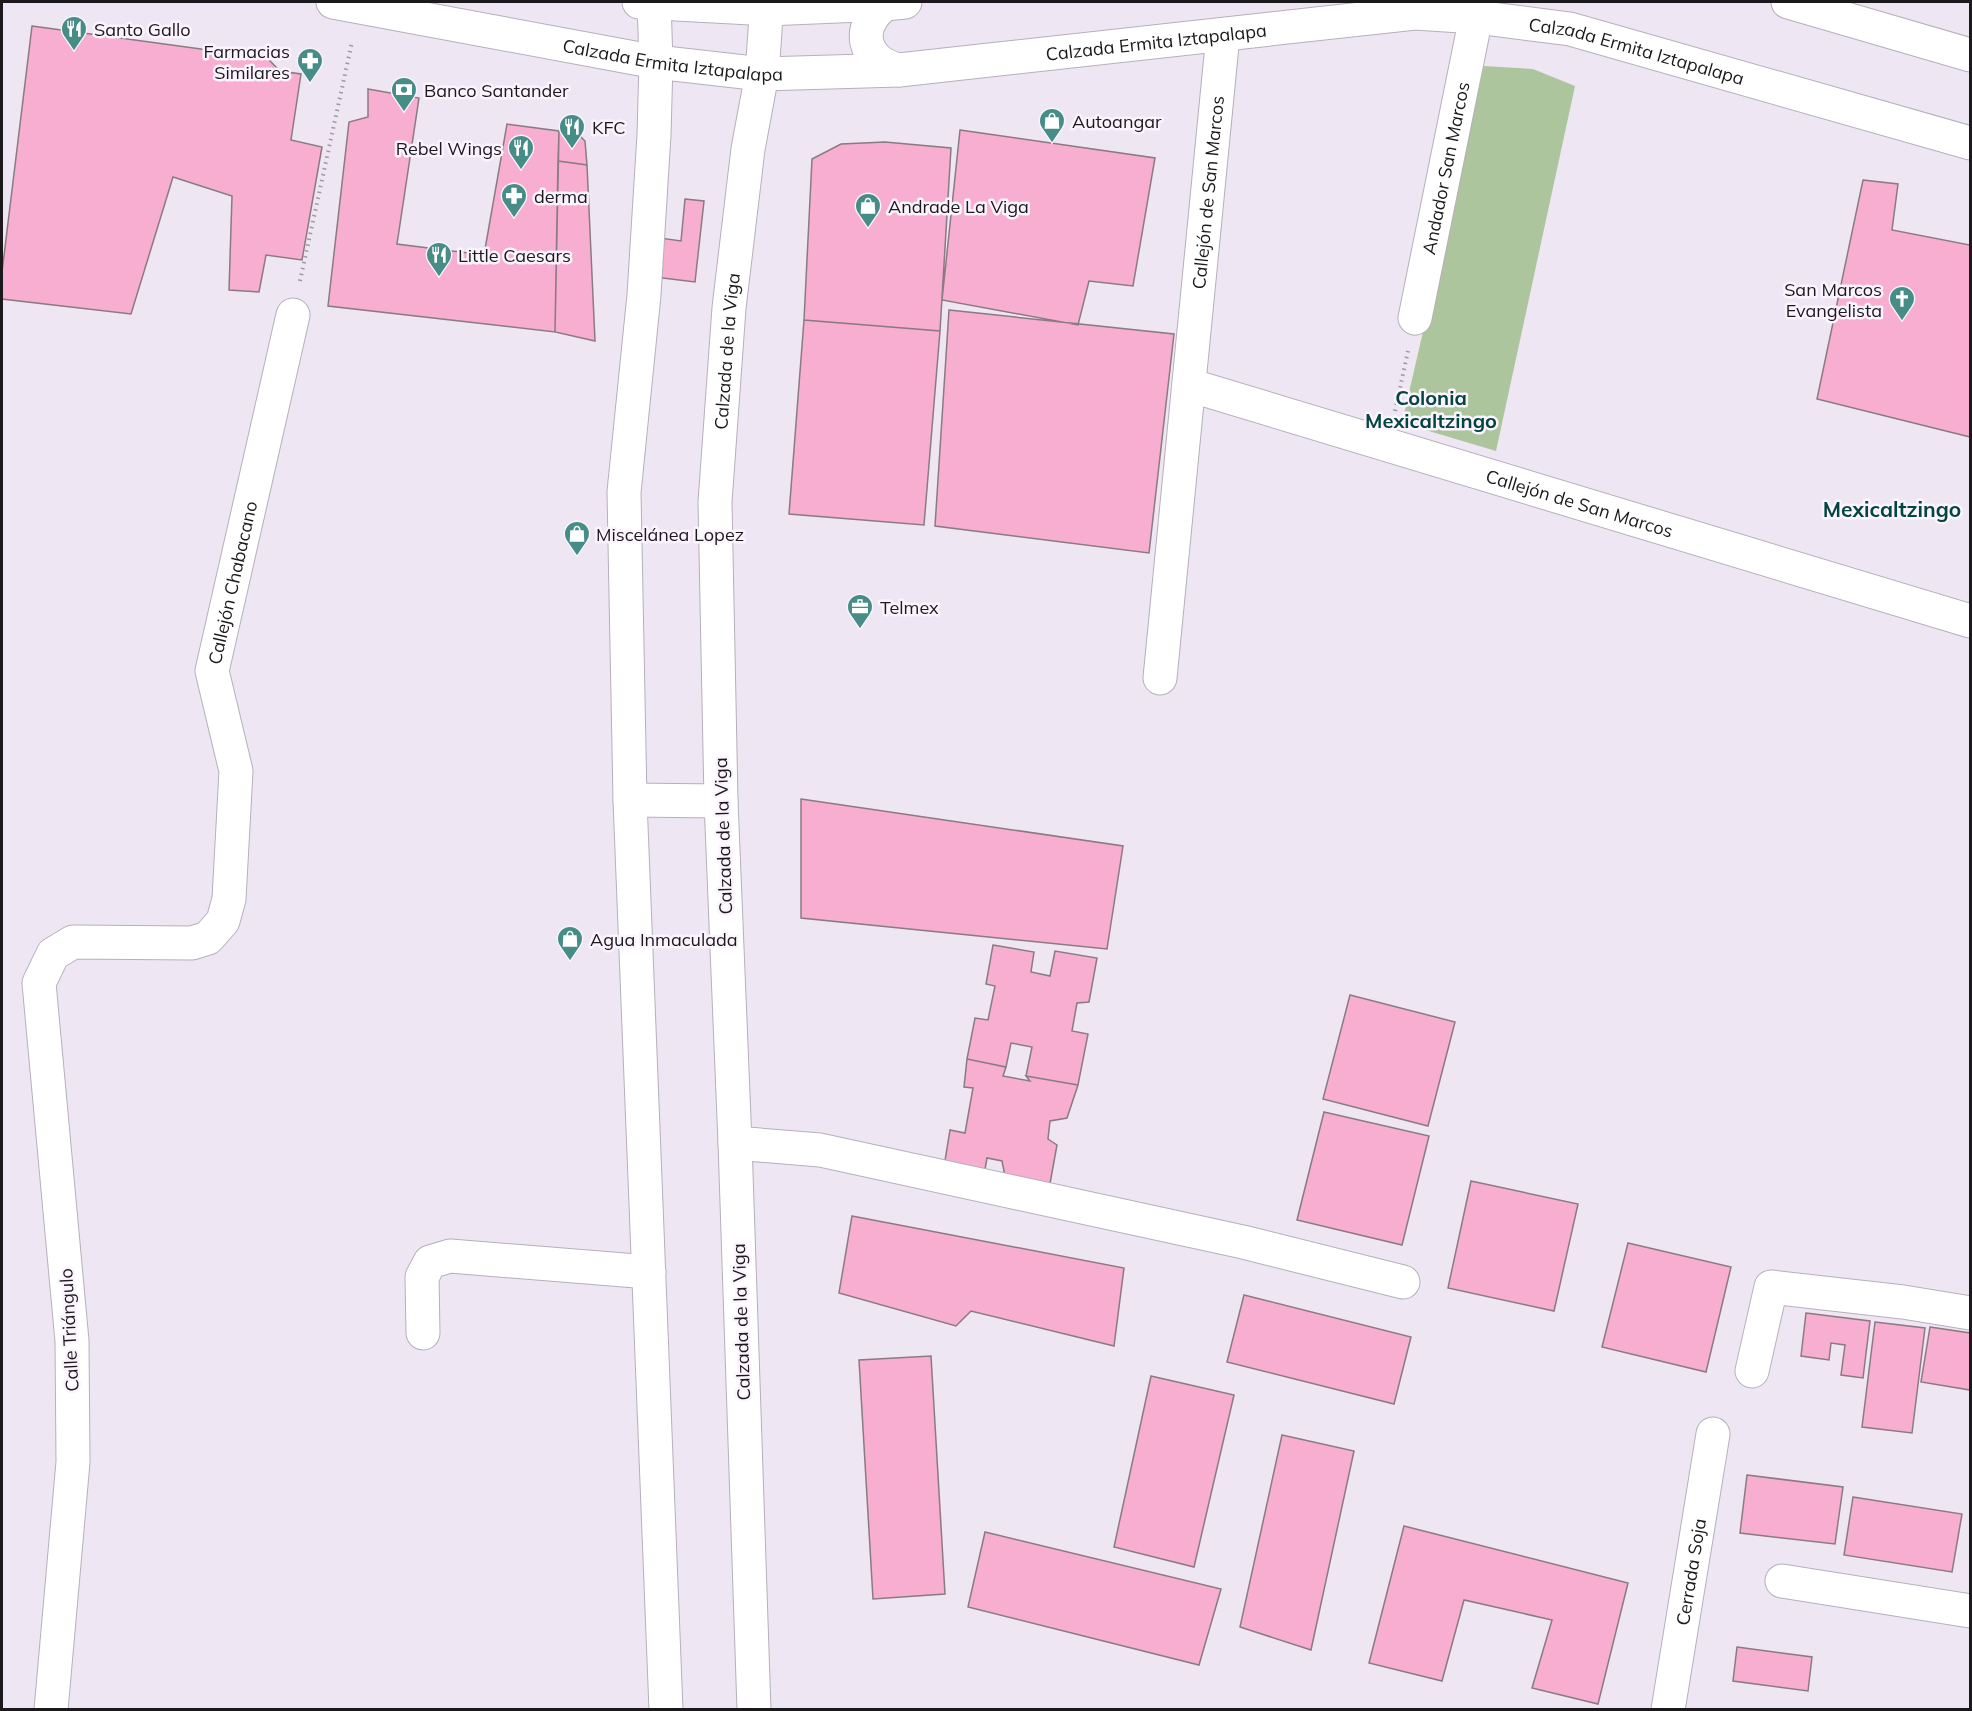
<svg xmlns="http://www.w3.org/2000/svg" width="1972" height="1711" font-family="Mulish,sans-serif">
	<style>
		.green { fill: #adc59d }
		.building { fill: #f8aed0; stroke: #897b81; stroke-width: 1.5 }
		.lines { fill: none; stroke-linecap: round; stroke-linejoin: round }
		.minor-casing { stroke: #b7afbb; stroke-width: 35 }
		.major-casing { stroke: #b7afbb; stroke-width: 35 }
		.path { stroke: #a099a2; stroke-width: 4; stroke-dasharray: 1.5 4.5; stroke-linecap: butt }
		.minor { stroke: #fff; stroke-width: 33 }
		.major { stroke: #fff; stroke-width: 33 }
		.labels { text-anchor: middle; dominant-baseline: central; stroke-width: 5; stroke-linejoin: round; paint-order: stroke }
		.poi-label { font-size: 18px; fill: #1c191d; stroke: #fbf4fe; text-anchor: start }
		.street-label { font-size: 18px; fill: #1c191d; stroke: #fbf4fe }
		.neighbourhood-label { font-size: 20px; font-weight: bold; fill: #034541; stroke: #fbf4fe }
		.quarter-label { font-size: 21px; font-weight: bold; fill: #034541; stroke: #fbf4fe }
	</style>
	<rect width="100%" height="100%" fill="#efe6f3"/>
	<!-- green -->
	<path class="green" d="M 1484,66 L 1533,69 L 1575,86 L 1496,451 L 1402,423 Z"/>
	<!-- building -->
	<path class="building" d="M 32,26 L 267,58 L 280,71 L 301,74 L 291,140 L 322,147 L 302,260 L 266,255 L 259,292 L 229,290 L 232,196 L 173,177 L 131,314 L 2,299 L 2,272 Z
		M 368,89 L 419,98 L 397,244 L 484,255 L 507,124 L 559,131 L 555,332 L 328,306 L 349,122 L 368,117 Z
		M 960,130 L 1155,158 L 1133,286 L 1089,281 L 1078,325 L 942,300 Z
		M 559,131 L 578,134 L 585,141 L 587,165 L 558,161 Z
		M 885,142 L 951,148 L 940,331 L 804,320 L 812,159 L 841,144 Z
		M 558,161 L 587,165 L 595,341 L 555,332 Z
		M 1863,180 L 1898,184 L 1892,230 L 1970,245 L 1970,437 L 1817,399 Z
		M 685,199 L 704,201 L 695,282 L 655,277 L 660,238 L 681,241 Z
		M 949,310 L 1174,334 L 1149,553 L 935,526 Z
		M 804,320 L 940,331 L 924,525 L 789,514 Z
		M 801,799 L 1123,846 L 1107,949 L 801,918 Z
		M 993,945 L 1034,952 L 1031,972 L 1050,976 L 1055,951 L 1097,958 L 1089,1002 L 1077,1003 L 1072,1031 L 1088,1034 L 1078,1085 L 1026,1076 L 1032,1047 L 1011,1043 L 1006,1067 L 967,1059 L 975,1018 L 988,1020 L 995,986 L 986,984 Z
		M 1350,995 L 1455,1022 L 1428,1126 L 1323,1099 Z
		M 967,1059 L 1006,1067 L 1003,1076 L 1030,1081 L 1026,1076 L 1078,1085 L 1067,1118 L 1050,1121 L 1048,1139 L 1057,1145 L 1049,1189 L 1006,1181 L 1002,1161 L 987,1158 L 984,1175 L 944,1167 L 950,1130 L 965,1133 L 973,1088 L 964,1087 Z
		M 1324,1112 L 1429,1136 L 1402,1245 L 1297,1220 Z
		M 1471,1181 L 1578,1204 L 1554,1311 L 1448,1288 Z
		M 852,1216 L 1124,1268 L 1114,1346 L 971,1311 L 956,1326 L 839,1293 Z
		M 1628,1243 L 1731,1267 L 1706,1372 L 1602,1347 Z
		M 1244,1295 L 1411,1337 L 1394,1404 L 1227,1362 Z
		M 1806,1313 L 1870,1321 L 1863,1378 L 1841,1375 L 1845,1345 L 1831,1343 L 1829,1360 L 1801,1356 Z
		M 1875,1322 L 1925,1328 L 1912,1433 L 1862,1427 Z
		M 1930,1327 L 1970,1333 L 1970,1390 L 1921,1382 Z
		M 931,1356 L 945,1594 L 873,1599 L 859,1360 Z
		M 1151,1376 L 1234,1395 L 1194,1567 L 1114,1547 Z
		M 1282,1435 L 1354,1451 L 1311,1650 L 1240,1627 Z
		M 1747,1475 L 1843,1487 L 1835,1544 L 1740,1533 Z
		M 1853,1497 L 1962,1514 L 1952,1572 L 1844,1555 Z
		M 1404,1526 L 1628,1583 L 1598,1704 L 1532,1688 L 1552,1620 L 1464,1600 L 1442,1681 L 1369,1663 Z
		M 985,1532 L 1221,1589 L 1199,1665 L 968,1607 Z
		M 1737,1647 L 1812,1657 L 1808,1691 L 1733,1681 Z"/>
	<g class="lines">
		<defs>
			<g id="minor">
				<path id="s1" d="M 1415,318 L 1476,17"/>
				<path id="s2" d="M 1189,385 L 1970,621"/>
				<path id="s3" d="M 1160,678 L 1223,35"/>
				<path d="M 735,1143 L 820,1150 L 1243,1242 L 1403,1282"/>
				<path d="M 423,1333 L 422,1277 L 430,1262 L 450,1256 L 649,1272"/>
				<path d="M 1752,1371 L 1771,1287 L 1903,1302 L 1970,1313"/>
				<path d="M 1782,1581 L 1970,1611"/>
				<path id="s4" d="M 51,1710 L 73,1462 L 72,1341 L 39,983 L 53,954 L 73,942 L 192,943 L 208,938 L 223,921 L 229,899 L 236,771 L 212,671 L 293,315"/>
				<path id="s5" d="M 1668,1710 L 1713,1434"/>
			</g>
			<g id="major">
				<path id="s6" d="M 333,2 L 656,62 L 762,74 L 899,70 L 1415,13 L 1476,17 L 1570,29 L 1970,143"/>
				<path d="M 639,2 L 767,9 L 885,4 L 905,2"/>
				<path d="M 654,2 L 656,62 L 654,135 L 644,295 L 624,492 L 630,800 L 666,1710"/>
				<path d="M 1788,2 L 1970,55"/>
				<path d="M 885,4 C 855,27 862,61 899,70"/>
				<path d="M 630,800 L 721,801"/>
				<path id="s7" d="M 754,1710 L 735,1143 L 721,801 L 715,502 L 729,308 L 748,149 L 762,74 L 767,2"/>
			</g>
		</defs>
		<!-- minor casing -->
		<use href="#minor" class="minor-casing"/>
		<!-- major casing -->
		<use href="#major" class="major-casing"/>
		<!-- path -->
		<path class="path" d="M 300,281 L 352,42
			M 1395,411 L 1408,351"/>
		<!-- minor -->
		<use href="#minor" class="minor"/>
		<!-- major -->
		<use href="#major" class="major"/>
	</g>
	<!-- icons -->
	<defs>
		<symbol id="restaurant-pin" viewBox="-11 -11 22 30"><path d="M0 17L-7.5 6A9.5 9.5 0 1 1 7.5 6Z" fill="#478d87" stroke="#fbf4fe"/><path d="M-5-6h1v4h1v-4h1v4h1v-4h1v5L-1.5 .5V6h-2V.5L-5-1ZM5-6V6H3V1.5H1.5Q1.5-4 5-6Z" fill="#fff"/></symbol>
		<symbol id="pharmacy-pin" viewBox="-11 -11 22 30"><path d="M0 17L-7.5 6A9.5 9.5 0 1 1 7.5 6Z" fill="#478d87" stroke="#fbf4fe"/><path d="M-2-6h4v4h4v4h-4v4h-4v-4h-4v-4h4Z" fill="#fff"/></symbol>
		<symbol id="bank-pin" viewBox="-11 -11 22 30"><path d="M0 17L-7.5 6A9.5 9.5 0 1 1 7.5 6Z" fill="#478d87" stroke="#fbf4fe"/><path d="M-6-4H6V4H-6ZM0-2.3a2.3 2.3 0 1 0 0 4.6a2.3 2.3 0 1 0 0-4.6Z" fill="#fff"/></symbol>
		<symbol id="shop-pin" viewBox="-11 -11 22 30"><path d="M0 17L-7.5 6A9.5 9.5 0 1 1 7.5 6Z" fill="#478d87" stroke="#fbf4fe"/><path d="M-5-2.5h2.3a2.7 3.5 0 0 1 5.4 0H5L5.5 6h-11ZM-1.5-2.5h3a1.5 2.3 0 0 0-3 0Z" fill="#fff"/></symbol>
		<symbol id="church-pin" viewBox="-11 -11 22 30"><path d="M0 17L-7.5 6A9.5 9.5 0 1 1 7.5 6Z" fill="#478d87" stroke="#fbf4fe"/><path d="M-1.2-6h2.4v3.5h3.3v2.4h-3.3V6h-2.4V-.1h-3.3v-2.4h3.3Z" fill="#fff"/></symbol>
		<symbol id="office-pin" viewBox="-11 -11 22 30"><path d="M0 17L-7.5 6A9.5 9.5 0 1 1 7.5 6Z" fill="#478d87" stroke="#fbf4fe"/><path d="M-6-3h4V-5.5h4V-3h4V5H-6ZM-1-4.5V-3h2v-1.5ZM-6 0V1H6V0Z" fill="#fff"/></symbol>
	</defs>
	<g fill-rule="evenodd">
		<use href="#restaurant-pin" x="59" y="14" width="30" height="40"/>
		<use href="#pharmacy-pin" x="295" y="46" width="30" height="40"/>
		<use href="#bank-pin" x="389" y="75" width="30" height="40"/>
		<use href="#shop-pin" x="1037" y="106" width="30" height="40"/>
		<use href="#restaurant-pin" x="557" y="112" width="30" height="40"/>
		<use href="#restaurant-pin" x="506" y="133" width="30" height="40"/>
		<use href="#pharmacy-pin" x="499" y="181" width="30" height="40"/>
		<use href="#shop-pin" x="853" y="191" width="30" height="40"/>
		<use href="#restaurant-pin" x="424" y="240" width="30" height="40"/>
		<use href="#church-pin" x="1887" y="284" width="30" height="40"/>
		<use href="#shop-pin" x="562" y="519" width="30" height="40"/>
		<use href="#office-pin" x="845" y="592" width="30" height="40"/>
		<use href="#shop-pin" x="555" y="924" width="30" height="40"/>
	</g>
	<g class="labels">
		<!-- poi labels -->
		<g class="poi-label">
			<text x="94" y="29">Santo Gallo</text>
			<text x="290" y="51" text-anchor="end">Farmacias<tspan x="290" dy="21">Similares</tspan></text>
			<text x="424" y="90">Banco Santander</text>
			<text x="1072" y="121">Autoangar</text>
			<text x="592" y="127">KFC</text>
			<text x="502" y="148" text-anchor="end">Rebel Wings</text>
			<text x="534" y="196">derma</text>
			<text x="888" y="206">Andrade La Viga</text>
			<text x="458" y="255">Little Caesars</text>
			<text x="1882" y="289" text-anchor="end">San Marcos<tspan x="1882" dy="21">Evangelista</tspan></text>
			<text x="596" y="534">Miscelánea Lopez</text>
			<text x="880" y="607">Telmex</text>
			<text x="590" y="939">Agua Inmaculada</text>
		</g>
		<!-- street labels -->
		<g class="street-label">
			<text stroke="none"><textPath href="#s6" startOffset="831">Calzada Ermita Iztapalapa</textPath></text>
			<text stroke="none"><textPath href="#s6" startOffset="1317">Calzada Ermita Iztapalapa</textPath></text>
			<text stroke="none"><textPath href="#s6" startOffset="345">Calzada Ermita Iztapalapa</textPath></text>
			<text stroke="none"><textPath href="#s1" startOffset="153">Andador San Marcos</textPath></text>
			<text stroke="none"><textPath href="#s3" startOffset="488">Callejón de San Marcos</textPath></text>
			<text stroke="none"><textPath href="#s7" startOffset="1360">Calzada de la Viga</textPath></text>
			<text stroke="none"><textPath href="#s2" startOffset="408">Callejón de San Marcos</textPath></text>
			<text stroke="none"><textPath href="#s4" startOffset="1288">Callejón Chabacano</textPath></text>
			<text transform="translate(723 836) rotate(-92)">Calzada de la Viga</text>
			<text transform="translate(741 1322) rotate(-92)">Calzada de la Viga</text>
			<text transform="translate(69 1330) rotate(-93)">Calle Triángulo</text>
			<text stroke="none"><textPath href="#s5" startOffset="140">Cerrada Soja</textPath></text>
		</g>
		<!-- neighbourhood labels -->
		<g class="neighbourhood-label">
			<text x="1431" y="397">Colonia<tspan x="1431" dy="23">Mexicaltzingo</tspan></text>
		</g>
		<!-- quarter labels -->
		<g class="quarter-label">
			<text x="1892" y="509">Mexicaltzingo</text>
		</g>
	</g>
	<!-- border -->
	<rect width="1972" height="1711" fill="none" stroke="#1c191d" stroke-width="6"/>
</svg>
